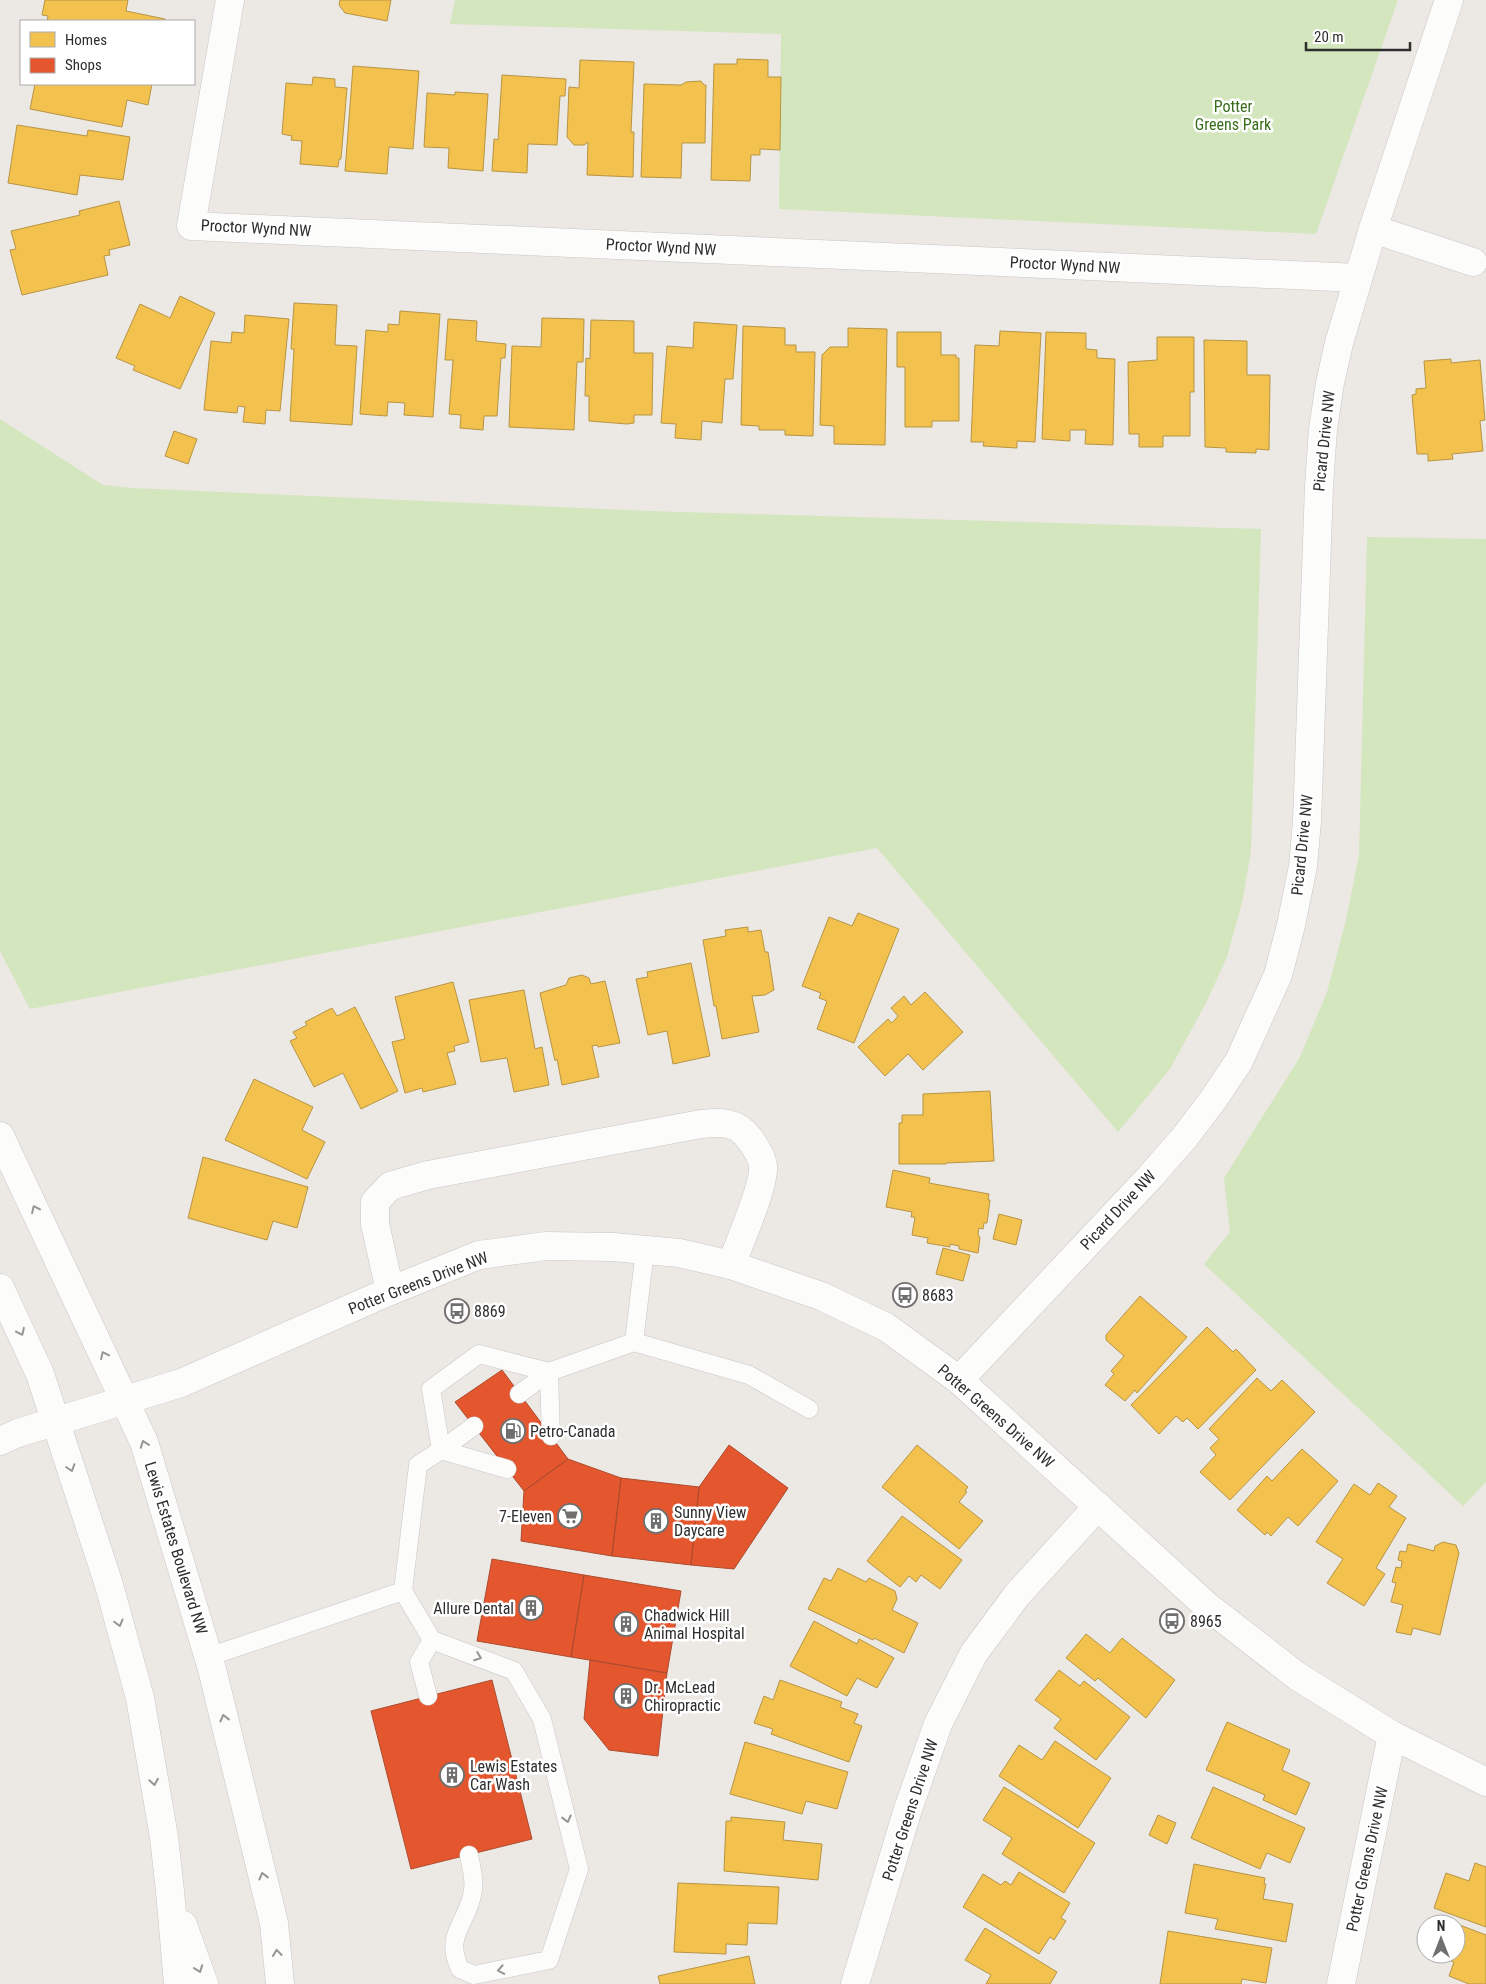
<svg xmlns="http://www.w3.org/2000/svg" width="1486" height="1984" font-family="'Roboto Condensed',sans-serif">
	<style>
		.green { fill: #d4e6be }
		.homes { fill: #f2c14e; stroke: #b79544 }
		.shops { fill: #e4572e; stroke: #ad4b2e }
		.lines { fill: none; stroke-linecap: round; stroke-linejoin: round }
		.service-casing { stroke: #c8c7c7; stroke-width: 19 }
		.minor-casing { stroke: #c8c7c7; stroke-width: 29 }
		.tertiary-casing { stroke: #c8c7c7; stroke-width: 29 }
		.secondary-casing { stroke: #c8c7c7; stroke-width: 29 }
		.service { stroke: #fcfcfb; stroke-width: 18 }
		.minor { stroke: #fcfcfb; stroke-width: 28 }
		.tertiary { stroke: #fcfcfb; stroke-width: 28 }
		.secondary { stroke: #fcfcfb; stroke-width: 28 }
		.oneway { stroke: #959594 }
		.labels { text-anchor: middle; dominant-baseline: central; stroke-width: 5; stroke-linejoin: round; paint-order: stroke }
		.park-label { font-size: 16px; fill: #386d1c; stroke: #fff }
		.street-label { font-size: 16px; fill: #2e2e2e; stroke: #fff }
		.poi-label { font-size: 16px; fill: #2e2e2e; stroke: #fff; text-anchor: start }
	</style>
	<rect width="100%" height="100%" fill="#ece8e4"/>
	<!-- green -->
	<path class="green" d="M 455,0 L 1398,0 L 1316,234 L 779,209 L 781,34 L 450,24 Z
		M 0,419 L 103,485 L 132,488 L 649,511 L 1261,529 L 1251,851 L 1243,899 L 1227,957 L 1206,1003 L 1170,1069 L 1118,1132 L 877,848 L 30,1009 L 0,951 Z
		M 1367,537 L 1486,539 L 1486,1482 L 1463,1506 L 1204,1264 L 1230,1232 L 1224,1178 L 1300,1057 L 1327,992 L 1346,920 L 1359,855 Z"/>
	<!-- homes -->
	<path class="homes" d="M 45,0 L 128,0 L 126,11 L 165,19 L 165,21 L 47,21 L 48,16 L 42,15 Z
		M 340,0 L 391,0 L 387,21 L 345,13 L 339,5 Z
		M 737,59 L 768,60 L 768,77 L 781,77 L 780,150 L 760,149 L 760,155 L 751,155 L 750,181 L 711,180 L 714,64 L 737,64 Z
		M 580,60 L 634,62 L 631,132 L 634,132 L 633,177 L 587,175 L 588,142 L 584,145 L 574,145 L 567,137 L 569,87 L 579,88 Z
		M 353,66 L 419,71 L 413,149 L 389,147 L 387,174 L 345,171 Z
		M 502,75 L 566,79 L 565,96 L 560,96 L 557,145 L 528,144 L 527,173 L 492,171 L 494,139 L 498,140 Z
		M 313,77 L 335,79 L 335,87 L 347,88 L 341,159 L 339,159 L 338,167 L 300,164 L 302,141 L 291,140 L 292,136 L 282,134 L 286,83 L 312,85 Z
		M 701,81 L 704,85 L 706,85 L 705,143 L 682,143 L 681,178 L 641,177 L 644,84 L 681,85 L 686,82 Z
		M 35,84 L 152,84 L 148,105 L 127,100 L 122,127 L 30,109 Z
		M 455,92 L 488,94 L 483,171 L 448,168 L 449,148 L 424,147 L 427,93 L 455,95 Z
		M 17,125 L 87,136 L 88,130 L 130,137 L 123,180 L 80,175 L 77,195 L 8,183 Z
		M 119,201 L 130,245 L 109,250 L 110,255 L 104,256 L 108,275 L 22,295 L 10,250 L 16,249 L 11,231 L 80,215 L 79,211 Z
		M 180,296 L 215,313 L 180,389 L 133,370 L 135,366 L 116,358 L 140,304 L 170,318 Z
		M 294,303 L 337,305 L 335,345 L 357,346 L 352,425 L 290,421 L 294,349 L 291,349 Z
		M 400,311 L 440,314 L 433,417 L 404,415 L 405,403 L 388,402 L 387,416 L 360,414 L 366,330 L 388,332 L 388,324 L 399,325 Z
		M 245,315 L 289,319 L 280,411 L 266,410 L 265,424 L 243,422 L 245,407 L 238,406 L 237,413 L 204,410 L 211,341 L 231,343 L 232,332 L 244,333 Z
		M 542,318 L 584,319 L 583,362 L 577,362 L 574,430 L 509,427 L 512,346 L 541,347 Z
		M 448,319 L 477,321 L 476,341 L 506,344 L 505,358 L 501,358 L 497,416 L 484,416 L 483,430 L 460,428 L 461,415 L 449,414 L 453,360 L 445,360 Z
		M 591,320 L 634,321 L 634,353 L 653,353 L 652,415 L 634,415 L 634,423 L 627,424 L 589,421 L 589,396 L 585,396 L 586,358 L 590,359 Z
		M 694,322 L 737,325 L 733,379 L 725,379 L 722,423 L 702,421 L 701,440 L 675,438 L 676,424 L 661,423 L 667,346 L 693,348 Z
		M 743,326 L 785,328 L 785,345 L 796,345 L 796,352 L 815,352 L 813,436 L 785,435 L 785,430 L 759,430 L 759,426 L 741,425 Z
		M 848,328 L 887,329 L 885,445 L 834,444 L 834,426 L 820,425 L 822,355 L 830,347 L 848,347 Z
		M 1000,331 L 1041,333 L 1035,442 L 1017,441 L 1017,448 L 983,446 L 984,442 L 971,442 L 975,345 L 999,346 Z
		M 897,332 L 941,332 L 941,355 L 956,355 L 956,358 L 959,358 L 959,421 L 932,421 L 932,427 L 905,427 L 905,367 L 897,367 Z
		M 1046,332 L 1086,333 L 1086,349 L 1097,350 L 1097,358 L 1115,359 L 1113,445 L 1085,444 L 1086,430 L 1070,430 L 1070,441 L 1042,439 Z
		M 1157,337 L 1194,337 L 1194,392 L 1190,392 L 1190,436 L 1163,436 L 1163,447 L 1139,447 L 1139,434 L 1129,434 L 1128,362 L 1157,360 Z
		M 1204,340 L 1247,341 L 1247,375 L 1270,375 L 1269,450 L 1256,449 L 1256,453 L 1226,452 L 1226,448 L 1205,447 Z
		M 1451,359 L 1451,363 L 1480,360 L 1485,420 L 1480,421 L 1483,451 L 1452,454 L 1453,459 L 1428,461 L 1428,454 L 1417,454 L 1412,395 L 1416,394 L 1416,389 L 1426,388 L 1424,361 Z
		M 174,431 L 197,439 L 188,464 L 165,456 Z
		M 858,913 L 899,929 L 854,1043 L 817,1029 L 827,1001 L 819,998 L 821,993 L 802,986 L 829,917 L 852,926 Z
		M 748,927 L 748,932 L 761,930 L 765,952 L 768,952 L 774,990 L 765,995 L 752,996 L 759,1032 L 722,1039 L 716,1006 L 714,1006 L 703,940 L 726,936 L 725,930 Z
		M 691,963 L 710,1056 L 673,1064 L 667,1031 L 648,1035 L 636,979 L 648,977 L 647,972 Z
		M 582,975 L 589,978 L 591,984 L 605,981 L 620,1043 L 598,1047 L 597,1045 L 592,1046 L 599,1077 L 562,1085 L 557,1059 L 555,1061 L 540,993 L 566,985 L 569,978 Z
		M 453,982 L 469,1042 L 454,1046 L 455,1051 L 447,1053 L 456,1084 L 423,1092 L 422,1088 L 405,1093 L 392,1042 L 405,1039 L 395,997 Z
		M 524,990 L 535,1049 L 542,1047 L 549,1085 L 514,1092 L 507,1058 L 481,1062 L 469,1000 Z
		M 925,992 L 963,1032 L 923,1070 L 908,1054 L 885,1076 L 858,1047 L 888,1019 L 892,1023 L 898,1016 L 891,1008 L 904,996 L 911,1005 Z
		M 355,1007 L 398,1091 L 361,1109 L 343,1073 L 314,1087 L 290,1041 L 297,1038 L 293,1032 L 307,1025 L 305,1022 L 332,1008 L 337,1016 Z
		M 254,1079 L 313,1107 L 302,1130 L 325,1142 L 307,1179 L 225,1140 Z
		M 990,1091 L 994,1161 L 946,1163 L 946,1164 L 899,1164 L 899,1123 L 902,1123 L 902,1115 L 923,1115 L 923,1094 Z
		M 203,1157 L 308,1187 L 297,1228 L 273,1221 L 267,1240 L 188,1218 Z
		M 893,1170 L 930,1178 L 929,1183 L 989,1194 L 988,1200 L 990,1200 L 987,1223 L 984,1223 L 983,1229 L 979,1228 L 978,1234 L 980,1238 L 978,1253 L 959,1249 L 959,1246 L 950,1244 L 950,1247 L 927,1243 L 928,1238 L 912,1235 L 915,1217 L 911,1217 L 912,1212 L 886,1207 Z
		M 999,1214 L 1022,1220 L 1016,1245 L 993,1239 Z
		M 943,1248 L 970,1255 L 963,1281 L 936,1274 Z
		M 1140,1296 L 1187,1337 L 1137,1393 L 1135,1390 L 1125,1401 L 1105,1385 L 1114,1374 L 1111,1371 L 1124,1356 L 1106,1340 L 1106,1335 Z
		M 1207,1327 L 1233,1352 L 1236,1349 L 1256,1370 L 1198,1429 L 1187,1418 L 1183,1422 L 1176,1416 L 1159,1434 L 1131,1405 Z
		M 1257,1378 L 1271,1391 L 1282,1380 L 1315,1412 L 1230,1500 L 1200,1472 L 1216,1455 L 1210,1448 L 1219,1439 L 1209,1429 Z
		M 917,1445 L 968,1487 L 965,1491 L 967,1492 L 959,1502 L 983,1521 L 959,1549 L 882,1487 Z
		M 1302,1449 L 1338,1481 L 1298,1526 L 1288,1517 L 1271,1536 L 1267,1532 L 1265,1535 L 1237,1510 L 1267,1476 L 1272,1481 Z
		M 1378,1483 L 1397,1496 L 1389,1507 L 1406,1518 L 1376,1568 L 1385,1574 L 1364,1606 L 1327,1583 L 1343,1559 L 1316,1542 L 1354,1484 L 1370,1495 Z
		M 902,1516 L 962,1560 L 940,1589 L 921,1575 L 916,1582 L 909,1576 L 900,1587 L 867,1561 Z
		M 1443,1542 L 1456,1545 L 1459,1553 L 1440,1635 L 1413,1628 L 1411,1635 L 1396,1632 L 1403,1605 L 1391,1602 L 1396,1583 L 1392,1582 L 1396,1567 L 1401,1568 L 1402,1561 L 1398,1560 L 1400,1551 L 1406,1552 L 1408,1544 L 1434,1551 L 1435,1546 Z
		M 838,1568 L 866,1582 L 869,1578 L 895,1591 L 897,1599 L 892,1610 L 918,1623 L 904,1653 L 874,1638 L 873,1640 L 808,1609 L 824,1578 L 831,1581 Z
		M 814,1621 L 857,1644 L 859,1639 L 894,1658 L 877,1688 L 857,1678 L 847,1696 L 790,1666 Z
		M 1086,1634 L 1110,1653 L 1122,1638 L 1175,1680 L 1146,1718 L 1098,1678 L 1095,1681 L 1066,1658 Z
		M 1059,1670 L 1080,1686 L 1084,1681 L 1130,1717 L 1096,1760 L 1054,1728 L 1061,1719 L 1035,1700 Z
		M 780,1680 L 842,1702 L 840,1707 L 858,1714 L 854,1723 L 862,1726 L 849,1762 L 771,1734 L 773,1729 L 754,1723 L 764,1696 L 773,1700 Z
		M 1227,1722 L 1290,1750 L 1282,1770 L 1310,1783 L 1296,1815 L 1263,1800 L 1265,1795 L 1206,1770 Z
		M 1055,1741 L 1111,1778 L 1078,1828 L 999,1776 L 1019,1745 L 1042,1760 Z
		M 745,1742 L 848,1772 L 837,1809 L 806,1801 L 802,1814 L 730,1794 Z
		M 1004,1787 L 1095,1843 L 1064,1893 L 1002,1854 L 1012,1838 L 983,1820 Z
		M 1213,1787 L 1305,1828 L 1290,1863 L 1267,1853 L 1260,1869 L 1191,1838 Z
		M 1158,1815 L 1176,1823 L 1167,1844 L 1149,1835 Z
		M 731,1817 L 785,1822 L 783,1840 L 822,1844 L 818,1880 L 724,1871 L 726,1821 L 731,1821 Z
		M 1475,1863 L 1486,1867 L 1486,1927 L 1434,1908 L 1446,1873 L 1469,1881 Z
		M 1194,1864 L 1265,1878 L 1264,1884 L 1266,1884 L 1263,1899 L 1293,1904 L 1286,1942 L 1215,1929 L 1218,1919 L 1185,1913 Z
		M 1019,1872 L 1070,1903 L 1061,1918 L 1066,1921 L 1054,1940 L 1050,1937 L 1039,1954 L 963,1907 L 983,1874 L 1001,1885 L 1005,1881 L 1011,1885 Z
		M 678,1883 L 779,1887 L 777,1924 L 748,1923 L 747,1945 L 726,1944 L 726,1954 L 674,1952 Z
		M 1437,1919 L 1443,1922 L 1444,1919 L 1486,1935 L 1486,1984 L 1469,1984 L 1449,1976 L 1454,1962 L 1432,1954 L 1456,1954 L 1456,1924 L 1435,1924 Z
		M 985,1928 L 1057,1972 L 1050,1984 L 986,1984 L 991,1975 L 965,1960 Z
		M 1168,1931 L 1272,1948 L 1266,1983 L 1242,1979 L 1241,1984 L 1160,1984 Z
		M 749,1956 L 755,1984 L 660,1984 L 658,1976 Z"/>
	<!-- shops -->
	<path class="shops" d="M 502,1370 L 568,1459 L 524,1491 L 455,1402 Z
		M 729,1445 L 788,1488 L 734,1569 L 691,1565 L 699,1487 Z
		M 568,1459 L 621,1478 L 612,1556 L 521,1541 L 524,1491 Z
		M 621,1478 L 699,1487 L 691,1565 L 612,1556 Z
		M 492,1559 L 584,1575 L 571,1657 L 477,1641 Z
		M 584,1575 L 681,1591 L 667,1673 L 571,1657 Z
		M 590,1660 L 667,1673 L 658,1756 L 609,1750 L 584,1719 Z
		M 492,1680 L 532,1839 L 411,1869 L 371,1711 Z"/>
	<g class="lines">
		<defs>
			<path id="service" d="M 634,1342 L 749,1375 L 809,1409
				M 519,1394 L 549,1372
				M 474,1426 L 441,1450 L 431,1389 L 479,1354 L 549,1372
				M 551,1436 L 549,1372 L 634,1342 L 645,1250
				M 403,1591 L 432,1640 L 514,1671 L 542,1719 L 579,1869 L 549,1960 L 474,1975 L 460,1969 C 443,1933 469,1923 473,1890 C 475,1878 471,1867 469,1855
				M 208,1657 L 403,1591 L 418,1465 L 441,1450 L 507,1469
				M 428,1696 L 419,1662 L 432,1640"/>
			<path id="minor" d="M 230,0 L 191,226 L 1358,278
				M 1373,229 L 1473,262
				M 390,1291 L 375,1224 L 375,1202 L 390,1186 L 428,1175 L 701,1124 C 721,1122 736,1121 749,1138 C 755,1146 762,1156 763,1166 C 765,1185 739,1244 731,1265
				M 855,1984 L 908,1809 L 938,1724 L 974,1653 L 1017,1595 L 1098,1506
				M 1341,1984 L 1392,1735"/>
			<path id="tertiary" d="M 959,1380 L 1149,1178 L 1184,1138 L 1213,1100 L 1239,1061 L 1278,975 L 1291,925 L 1303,866 L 1307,821 L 1319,486 L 1323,429 L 1330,383 L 1339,343 L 1373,229 L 1449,0
				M 0,1441 L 18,1433 L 181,1383 L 390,1291 L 479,1255 L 546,1246 L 613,1247 L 679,1253 L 731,1265 L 821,1296 L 886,1327 L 959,1380 L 1207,1606 L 1297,1676 L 1392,1735 L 1486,1782"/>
			<path id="secondary" d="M 0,1136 L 144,1442 L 212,1669 L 274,1923 L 280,1984
				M 0,1288 L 40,1374 L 109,1585 L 140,1698 L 164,1837 L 170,1891 L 178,1984
				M 183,1925 L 204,1984"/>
		</defs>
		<!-- service casing -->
		<use href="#service" class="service-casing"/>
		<!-- minor casing -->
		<use href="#minor" class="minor-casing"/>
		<!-- tertiary casing -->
		<use href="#tertiary" class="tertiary-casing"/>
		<!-- secondary casing -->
		<use href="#secondary" class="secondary-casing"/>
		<!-- service -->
		<use href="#service" class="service"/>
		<!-- minor -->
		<use href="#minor" class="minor"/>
		<!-- tertiary -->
		<use href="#tertiary" class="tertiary"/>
		<!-- secondary -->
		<use href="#secondary" class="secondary"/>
	</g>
	<!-- one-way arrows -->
	<defs><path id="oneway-chevron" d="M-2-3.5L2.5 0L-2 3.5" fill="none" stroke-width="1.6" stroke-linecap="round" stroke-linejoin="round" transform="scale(1.25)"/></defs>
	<g class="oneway">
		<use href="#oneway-chevron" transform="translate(35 1209) rotate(-115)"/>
		<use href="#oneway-chevron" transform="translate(21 1332) rotate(65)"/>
		<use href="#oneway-chevron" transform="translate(104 1355) rotate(-115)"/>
		<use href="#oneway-chevron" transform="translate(144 1444) rotate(-110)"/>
		<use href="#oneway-chevron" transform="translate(71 1468) rotate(72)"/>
		<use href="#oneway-chevron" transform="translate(119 1623) rotate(75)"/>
		<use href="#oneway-chevron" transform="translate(478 1657) rotate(21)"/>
		<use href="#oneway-chevron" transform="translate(224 1718) rotate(-104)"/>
		<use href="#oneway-chevron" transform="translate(154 1782) rotate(80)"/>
		<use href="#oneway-chevron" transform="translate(567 1819) rotate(76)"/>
		<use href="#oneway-chevron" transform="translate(263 1876) rotate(-104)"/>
		<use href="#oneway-chevron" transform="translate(277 1953) rotate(-96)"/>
		<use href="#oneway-chevron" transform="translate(199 1969) rotate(70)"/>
		<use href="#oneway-chevron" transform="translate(501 1970) rotate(169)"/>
	</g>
	<!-- icons -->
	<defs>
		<symbol id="bus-ring" viewBox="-11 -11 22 22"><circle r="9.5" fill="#fff" stroke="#706f6e" stroke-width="1.5"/><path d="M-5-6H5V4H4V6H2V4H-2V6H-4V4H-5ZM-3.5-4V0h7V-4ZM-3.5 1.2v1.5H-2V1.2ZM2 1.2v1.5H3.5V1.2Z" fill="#706f6e"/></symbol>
		<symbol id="fuel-ring" viewBox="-11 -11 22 22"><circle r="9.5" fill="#fff" stroke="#706f6e" stroke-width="1.5"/><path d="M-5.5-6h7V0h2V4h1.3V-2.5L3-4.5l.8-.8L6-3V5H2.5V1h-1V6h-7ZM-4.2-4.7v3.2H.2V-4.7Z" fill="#706f6e"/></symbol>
		<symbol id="supermarket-ring" viewBox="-11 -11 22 22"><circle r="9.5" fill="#fff" stroke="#706f6e" stroke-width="1.5"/><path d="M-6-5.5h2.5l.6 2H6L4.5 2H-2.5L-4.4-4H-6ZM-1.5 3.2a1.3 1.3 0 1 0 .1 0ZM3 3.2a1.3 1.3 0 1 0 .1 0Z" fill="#706f6e"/></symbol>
		<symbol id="building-ring" viewBox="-11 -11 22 22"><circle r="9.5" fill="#fff" stroke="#706f6e" stroke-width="1.5"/><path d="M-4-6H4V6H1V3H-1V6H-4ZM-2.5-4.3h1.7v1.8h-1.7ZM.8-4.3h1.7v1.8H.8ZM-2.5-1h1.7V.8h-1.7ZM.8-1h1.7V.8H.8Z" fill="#706f6e"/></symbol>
	</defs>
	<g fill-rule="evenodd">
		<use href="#bus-ring" x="891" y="1281" width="28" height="28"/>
		<use href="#bus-ring" x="443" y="1297" width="28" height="28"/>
		<use href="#fuel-ring" x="499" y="1417" width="28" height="28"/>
		<use href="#supermarket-ring" x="556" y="1502" width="28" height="28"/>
		<use href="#building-ring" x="642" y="1507" width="28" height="28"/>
		<use href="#building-ring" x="517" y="1594" width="28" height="28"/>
		<use href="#bus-ring" x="1158" y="1607" width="28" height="28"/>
		<use href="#building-ring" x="612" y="1610" width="28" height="28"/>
		<use href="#building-ring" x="612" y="1682" width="28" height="28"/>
		<use href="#building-ring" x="438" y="1761" width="28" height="28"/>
	</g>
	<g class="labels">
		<!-- park labels -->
		<g class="park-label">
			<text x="1233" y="106">Potter<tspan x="1233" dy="18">Greens Park</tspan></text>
		</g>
		<!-- street labels -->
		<g class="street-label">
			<text transform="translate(256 228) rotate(3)">Proctor Wynd NW</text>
			<text transform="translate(661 247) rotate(3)">Proctor Wynd NW</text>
			<text transform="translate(1065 265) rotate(3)">Proctor Wynd NW</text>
			<text transform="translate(1324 441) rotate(-84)">Picard Drive NW</text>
			<text transform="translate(1302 845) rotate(-84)">Picard Drive NW</text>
			<text transform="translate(1118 1210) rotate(-47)">Picard Drive NW</text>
			<text transform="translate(418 1283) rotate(-21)">Potter Greens Drive NW</text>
			<text transform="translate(996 1416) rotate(41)">Potter Greens Drive NW</text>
			<text transform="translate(176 1548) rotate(73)">Lewis Estates Boulevard NW</text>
			<text transform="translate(910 1810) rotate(-72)">Potter Greens Drive NW</text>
			<text transform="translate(1367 1859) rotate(-78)">Potter Greens Drive NW</text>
		</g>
		<!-- poi labels -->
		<g class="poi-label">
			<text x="922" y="1295">8683</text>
			<text x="474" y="1311">8869</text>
			<text x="530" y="1431">Petro-Canada</text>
			<text x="674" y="1512">Sunny View<tspan x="674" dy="18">Daycare</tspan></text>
			<text x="552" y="1516" text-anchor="end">7-Eleven</text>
			<text x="514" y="1608" text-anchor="end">Allure Dental</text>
			<text x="644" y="1615">Chadwick Hill<tspan x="644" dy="18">Animal Hospital</tspan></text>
			<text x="1190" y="1621">8965</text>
			<text x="644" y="1687">Dr. McLead<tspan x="644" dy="18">Chiropractic</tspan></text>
			<text x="470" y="1766">Lewis Estates<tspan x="470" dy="18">Car Wash</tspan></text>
		</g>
	</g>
	<!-- legend -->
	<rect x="20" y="20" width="175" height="65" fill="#ffffff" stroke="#ababab"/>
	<rect x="30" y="32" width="25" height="15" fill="#f2c14e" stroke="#ababab"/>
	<text x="65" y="45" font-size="15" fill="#2e2e2e">Homes</text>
	<rect x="30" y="58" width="25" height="15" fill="#e4572e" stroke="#ababab"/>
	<text x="65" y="70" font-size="15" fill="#2e2e2e">Shops</text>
	<!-- north arrow -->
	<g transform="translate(1441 1939)"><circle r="24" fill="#ffffff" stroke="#ababab"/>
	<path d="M0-4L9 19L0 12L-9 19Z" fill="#706f6e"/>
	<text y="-8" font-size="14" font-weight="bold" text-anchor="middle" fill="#2e2e2e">N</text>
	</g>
	<!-- scale -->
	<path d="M1306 42v8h104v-8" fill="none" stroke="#2e2e2e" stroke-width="2.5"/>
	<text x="1314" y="42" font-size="15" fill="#2e2e2e" stroke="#ffffff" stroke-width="4" paint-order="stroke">20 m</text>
</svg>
